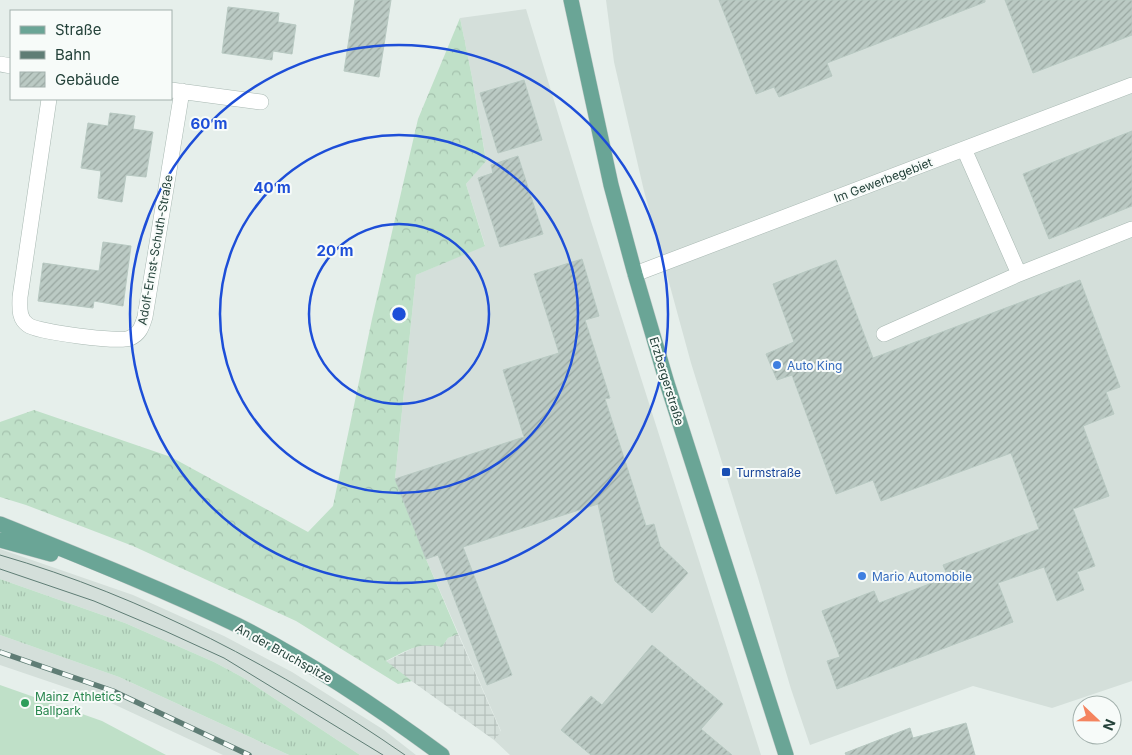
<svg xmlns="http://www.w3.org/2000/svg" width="1132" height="755" font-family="Inter,sans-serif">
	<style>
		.built { fill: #d4dfda }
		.industrial { fill: url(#industrial-grid) }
		.grass { fill: url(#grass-tufts) }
		.forest { fill: url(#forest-crowns) }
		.garden { fill: #bfe0c8 }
		.building { fill: url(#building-hatch); stroke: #b8c9c2 }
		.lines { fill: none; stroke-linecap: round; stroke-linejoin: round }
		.minor-casing { stroke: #a8b8b2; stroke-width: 16 }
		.major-casing { stroke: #c2cac8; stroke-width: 16 }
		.minor { stroke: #fff; stroke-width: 15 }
		.major { stroke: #6aa596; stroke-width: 15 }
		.tram { stroke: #5f7d75; stroke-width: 1 }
		.rail-casing { stroke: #5f7d75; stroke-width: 5.5 }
		.rail { stroke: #f7fbf9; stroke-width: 4; stroke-dasharray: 11; stroke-linecap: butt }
		.ring { fill: none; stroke: #1d4ed8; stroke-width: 2.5 }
		.shop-dot { fill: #3f7fe0; stroke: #f7fbf9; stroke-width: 2 }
		.transit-dot { fill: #1a4fb4; stroke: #f7fbf9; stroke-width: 2 }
		.leisure-dot { fill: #2e9e5b; stroke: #f7fbf9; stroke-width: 2 }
		.labels { text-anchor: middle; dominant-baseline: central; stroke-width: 4; stroke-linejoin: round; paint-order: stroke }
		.street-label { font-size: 12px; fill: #24423a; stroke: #f7fbf9 }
		.shop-label { font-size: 12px; fill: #366cbe; stroke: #f7fbf9; text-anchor: start }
		.transit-label { font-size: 12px; fill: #164399; stroke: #f7fbf9; text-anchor: start }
		.leisure-label { font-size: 12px; fill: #27864d; stroke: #f7fbf9; text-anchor: start }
		.centre { fill: #1d4ed8; stroke: #f7fbf9; stroke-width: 2.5 }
		.ring-label { font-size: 15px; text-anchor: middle; font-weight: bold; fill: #1d4ed8; stroke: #f7fbf9; stroke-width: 4; stroke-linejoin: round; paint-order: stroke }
	</style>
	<defs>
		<pattern id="industrial-grid" width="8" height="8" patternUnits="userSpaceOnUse" patternTransform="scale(1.25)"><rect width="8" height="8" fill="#d4dfda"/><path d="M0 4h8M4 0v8" fill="none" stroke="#b6c1bc"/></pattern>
		<pattern id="grass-tufts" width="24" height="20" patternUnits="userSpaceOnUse" patternTransform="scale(1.25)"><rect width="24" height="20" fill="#bfe0c8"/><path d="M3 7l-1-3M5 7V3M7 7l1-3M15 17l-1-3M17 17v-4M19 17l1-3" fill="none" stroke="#a4c1ad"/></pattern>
		<pattern id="forest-crowns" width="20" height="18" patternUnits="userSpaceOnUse" patternTransform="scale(1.25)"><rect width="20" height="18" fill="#bfe0c8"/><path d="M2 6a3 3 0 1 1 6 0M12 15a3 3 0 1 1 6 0" fill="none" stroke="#a4c1ad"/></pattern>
		<pattern id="building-hatch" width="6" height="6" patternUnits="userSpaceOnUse" patternTransform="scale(1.25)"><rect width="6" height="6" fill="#bbcac4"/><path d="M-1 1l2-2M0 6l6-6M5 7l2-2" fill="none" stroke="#98a6a0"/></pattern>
	</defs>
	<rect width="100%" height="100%" fill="#e6efeb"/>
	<!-- built -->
	<path class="built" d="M 606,0 L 1132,0 L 1132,681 L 1052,708 L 973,686 L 810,745 L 791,689 L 758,578 L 691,363 L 644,191 L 614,62 Z
		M 526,9 L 590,218 L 761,755 L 510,755 L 494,740 L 501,731 L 426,559 L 395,479 L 416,275 L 485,245 L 466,184 L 486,160 L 472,77 L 460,18 Z
		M 0,549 L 133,595 L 224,636 L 292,672 L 384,730 L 416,755 L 360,755 L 242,677 L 214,662 L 125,623 L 0,579 Z
		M 0,635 L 119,677 L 289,755 L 223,755 L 109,702 L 0,665 Z"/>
	<!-- industrial -->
	<path class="industrial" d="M 458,634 L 501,732 L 494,740 L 385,662 L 419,645 L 432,644 L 442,647 L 448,638 Z"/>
	<!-- grass -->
	<path class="grass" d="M 0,579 L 125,623 L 214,662 L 242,677 L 360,755 L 289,755 L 119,677 L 0,635 Z"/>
	<!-- forest -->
	<path class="forest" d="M 460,18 L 472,77 L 486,161 L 466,184 L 485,246 L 416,275 L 395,479 L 426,559 L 458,634 L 448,638 L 442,647 C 419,641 406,651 386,661 L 412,681 L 398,684 L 296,621 L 133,546 L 26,505 L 0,497 L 0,422 L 34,410 L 171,457 L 308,532 L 333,506 L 372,319 L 418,119 Z"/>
	<!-- garden -->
	<path class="garden" d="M 0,685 L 102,721 L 166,755 L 0,755 Z"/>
	<!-- building -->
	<path class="building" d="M 355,0 L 391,0 L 379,77 L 344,71 Z
		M 719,0 L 985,0 L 985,2 L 827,63 L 832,76 L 779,97 L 774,87 L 756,94 Z
		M 1005,0 L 1132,0 L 1132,35 L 1033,73 Z
		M 228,7 L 279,13 L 278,22 L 296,25 L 292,54 L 273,51 L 272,60 L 222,53 Z
		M 524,80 L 542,140 L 498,153 L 480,93 Z
		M 110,113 L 135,116 L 133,129 L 153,132 L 146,177 L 126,175 L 122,202 L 98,198 L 101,171 L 81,168 L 88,123 L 108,126 Z
		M 1132,131 L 1132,206 L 1049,239 L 1023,174 Z
		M 518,156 L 543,234 L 500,247 L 478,178 L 493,173 L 491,165 Z
		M 103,242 L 131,246 L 123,306 L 94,301 L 93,308 L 38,301 L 43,263 L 99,271 Z
		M 582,259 L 599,316 L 585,320 L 610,398 L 605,399 L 646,526 L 654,524 L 660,546 L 688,573 L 652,613 L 615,581 L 598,504 L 463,547 L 512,675 L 487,685 L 438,555 L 426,559 L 395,479 L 524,437 L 503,370 L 559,353 L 534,274 Z
		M 836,260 L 873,358 L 1080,280 L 1120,387 L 1106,392 L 1114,414 L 1083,426 L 1109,496 L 1073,509 L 1095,566 L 1077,572 L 1084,590 L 1057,601 L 1044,567 L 998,583 L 1013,622 L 837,689 L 827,661 L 840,657 L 822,611 L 874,591 L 879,603 L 948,577 L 943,565 L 1039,529 L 1011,453 L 881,501 L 873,480 L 836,494 L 792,375 L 777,380 L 766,354 L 794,342 L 773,284 Z
		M 652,645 L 723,704 L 701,729 L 732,755 L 591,755 L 561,730 L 591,696 L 602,705 Z
		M 966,723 L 975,755 L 846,755 L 845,753 L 910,728 L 913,738 Z"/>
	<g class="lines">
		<defs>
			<path id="minor" d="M 0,64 L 11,66
				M 171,90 L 261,102
				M 49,99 L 20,297 C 20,307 18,318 28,325 C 37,332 120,343 130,338 C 140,334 142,326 145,317 L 182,91
				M 964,149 L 1019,274 L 1132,229
				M 635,274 L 1132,85
				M 884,334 L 1019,274"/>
			<path id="major" d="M 571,0 L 611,185 L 635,274 L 667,383 L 786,755
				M 0,524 C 79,556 160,588 237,625 C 309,661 377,707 442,755
				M 0,540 L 51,554"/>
		</defs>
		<!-- minor casing -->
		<use href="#minor" class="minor-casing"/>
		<!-- major casing -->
		<use href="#major" class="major-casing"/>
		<!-- minor -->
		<use href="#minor" class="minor"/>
		<!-- major -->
		<use href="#major" class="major"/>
		<!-- tram -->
		<path class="tram" d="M 0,555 C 145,597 281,669 405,755
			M 0,569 L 94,601 L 165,631 L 224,658 L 383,755"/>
		<defs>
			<path id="rail" d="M 0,652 L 113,691 L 249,755"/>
		</defs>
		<!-- rail casing -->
		<use href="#rail" class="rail-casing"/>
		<!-- rail -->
		<use href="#rail" class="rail"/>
	</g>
	<!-- distance rings -->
	<g class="ring">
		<circle cx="399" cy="314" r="90"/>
		<circle cx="399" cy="314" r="179"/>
		<circle cx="399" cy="314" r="269"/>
	</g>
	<!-- markers -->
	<g class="shop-dot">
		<circle cx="777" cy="365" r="5"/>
		<circle cx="862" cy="576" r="5"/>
	</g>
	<rect class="transit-dot" x="721" y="467" width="10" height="10" rx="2.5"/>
	<circle class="leisure-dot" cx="25" cy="703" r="5"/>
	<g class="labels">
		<!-- street labels -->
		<g class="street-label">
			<text transform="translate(883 180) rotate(-21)">Im Gewerbegebiet</text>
			<text transform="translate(155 250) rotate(-80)">Adolf-Ernst-Schuth-Straße</text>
			<text transform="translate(667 381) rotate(73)">Erzbergerstraße</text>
			<text transform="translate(284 653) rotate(29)">An der Bruchspitze</text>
		</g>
		<!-- shop labels -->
		<g class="shop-label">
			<text x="787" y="365">Auto King</text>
			<text x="872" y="576">Mario Automobile</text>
		</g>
		<!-- transit labels -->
		<g class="transit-label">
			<text x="736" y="472">Turmstraße</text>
		</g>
		<!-- leisure labels -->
		<g class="leisure-label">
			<text x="35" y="696">Mainz Athletics<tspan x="35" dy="14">Ballpark</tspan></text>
		</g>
	</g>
	<circle cx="399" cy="314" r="8" class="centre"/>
	<g class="ring-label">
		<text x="209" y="129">60 m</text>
		<text x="272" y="193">40 m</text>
		<text x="335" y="256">20 m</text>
	</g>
	<!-- legend -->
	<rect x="10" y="10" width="162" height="90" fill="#f7fbf9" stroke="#a3b1ad"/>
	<rect x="20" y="26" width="25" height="8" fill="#6aa596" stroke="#a3b1ad"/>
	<text x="55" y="35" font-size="15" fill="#24423a">Straße</text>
	<rect x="20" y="51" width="25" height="8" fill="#5f7d75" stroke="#a3b1ad"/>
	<text x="55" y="60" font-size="15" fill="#24423a">Bahn</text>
	<rect x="20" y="72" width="25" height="15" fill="url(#building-hatch)" stroke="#a3b1ad"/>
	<text x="55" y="85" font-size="15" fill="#24423a">Gebäude</text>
	<!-- north arrow -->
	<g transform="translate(1097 720) rotate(112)"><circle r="24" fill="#f7fbf9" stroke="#a3b1ad"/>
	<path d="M0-4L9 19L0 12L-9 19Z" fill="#f4845f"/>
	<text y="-8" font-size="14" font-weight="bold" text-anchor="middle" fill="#24423a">N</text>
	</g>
</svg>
